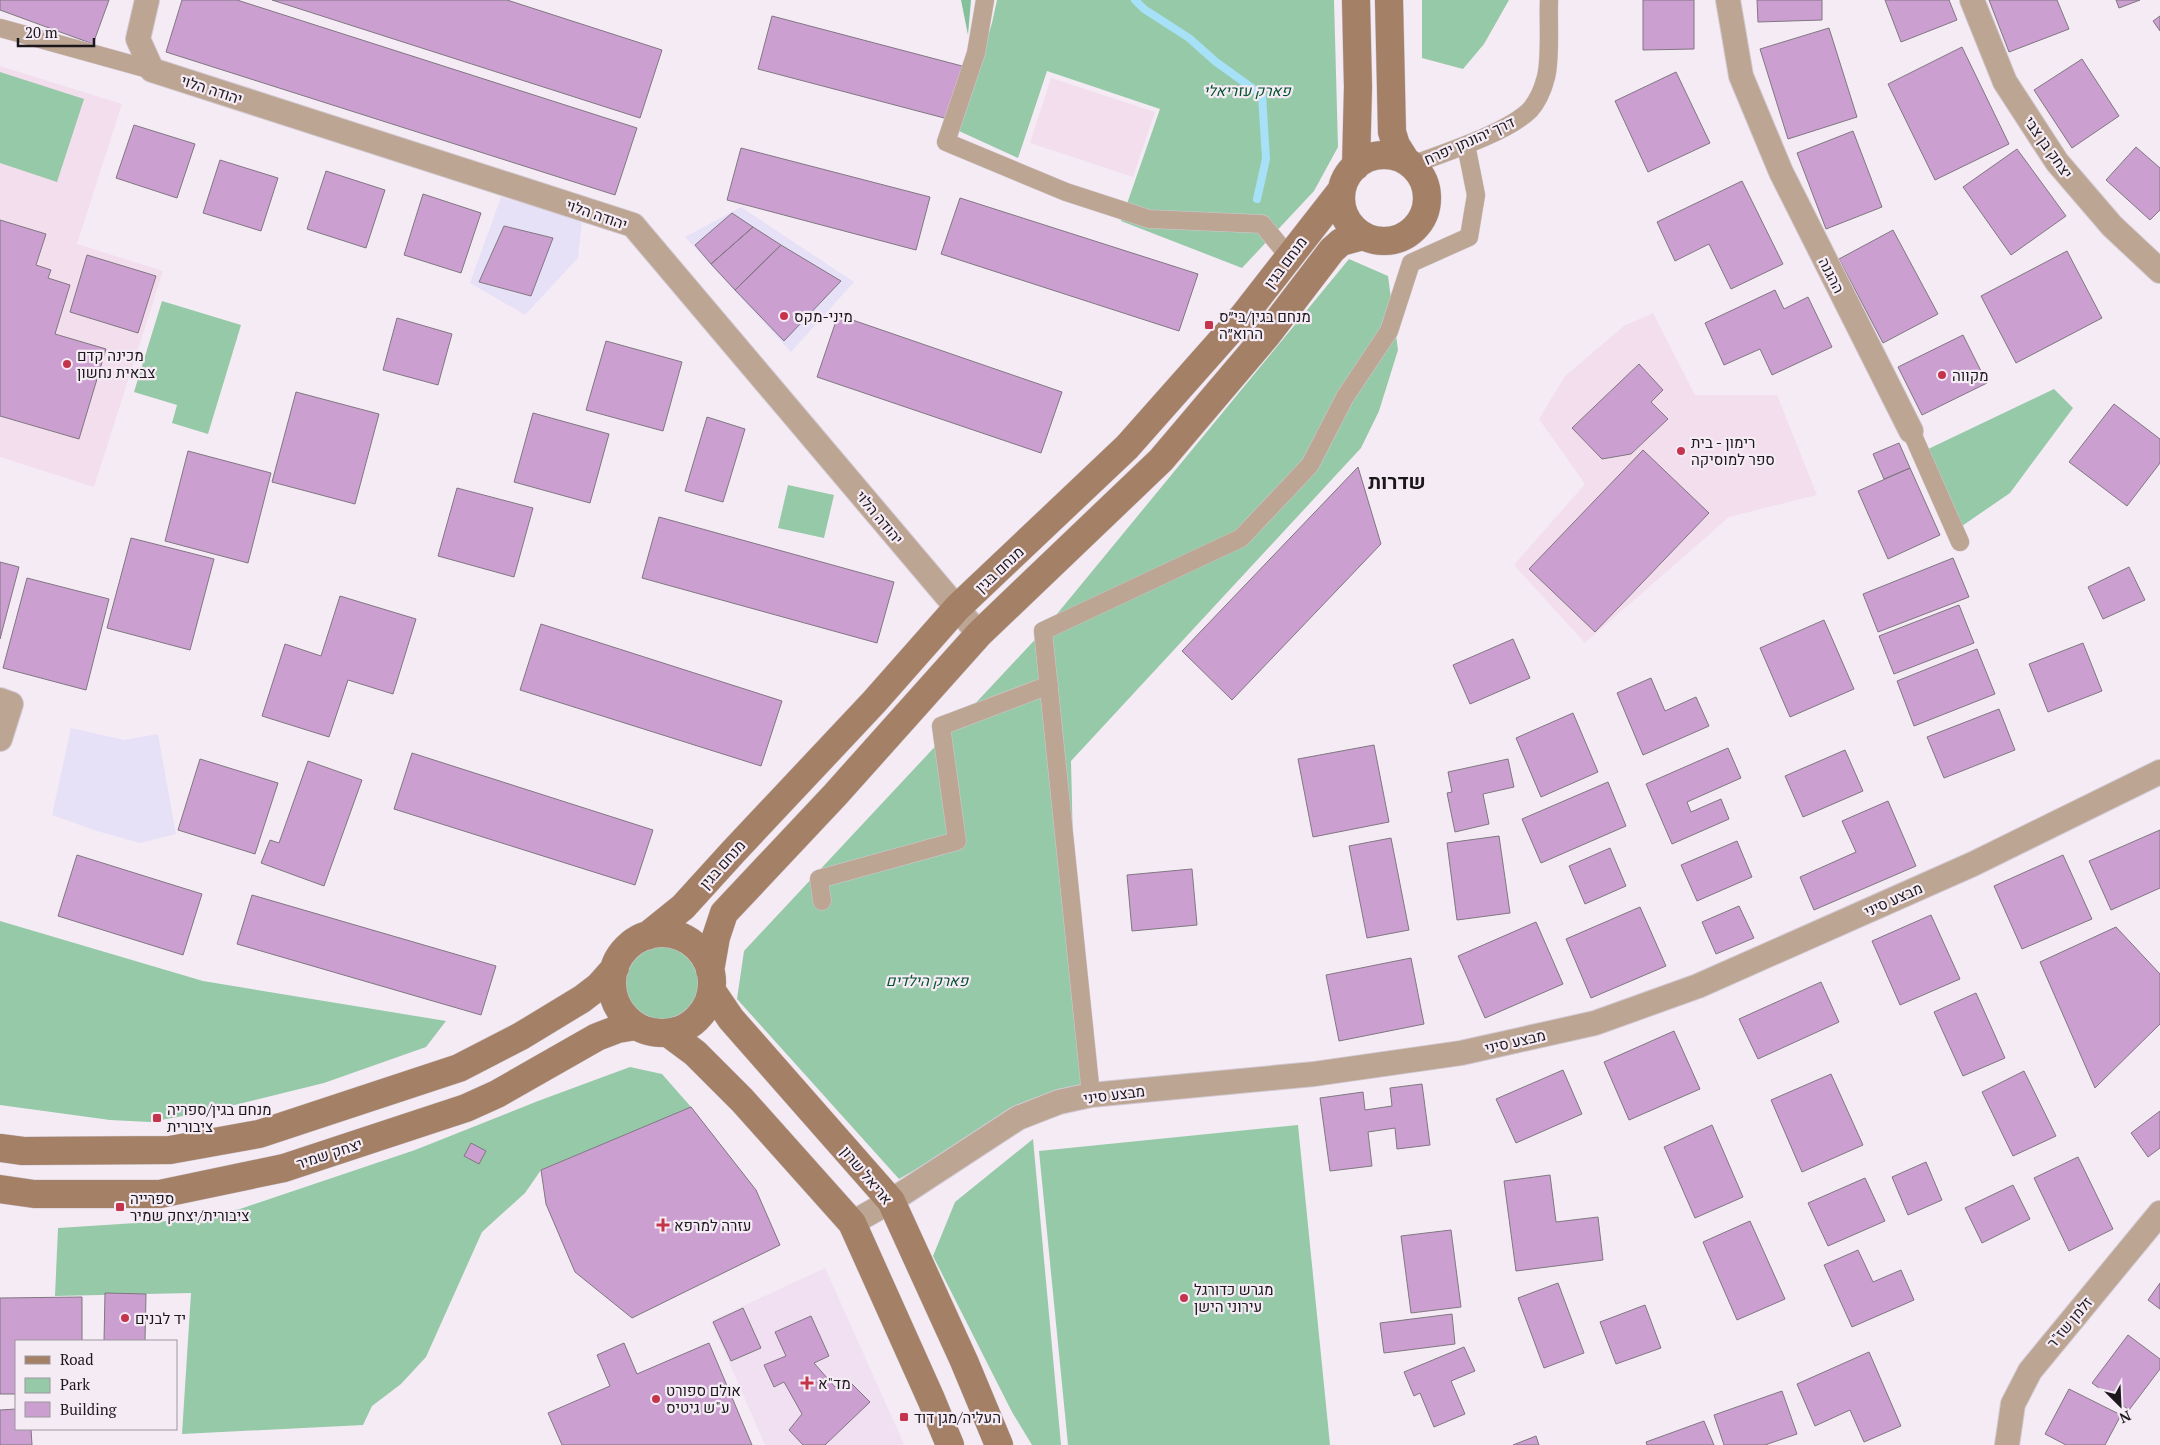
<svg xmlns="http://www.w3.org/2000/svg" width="2160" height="1445" font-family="'PT Serif',Heebo,serif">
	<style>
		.commercial { fill: #e7e1f7 }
		.built { fill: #f0e0f1 }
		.education { fill: #f2deec }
		.green { fill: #96c9a8 }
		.forest { fill: #84c19a }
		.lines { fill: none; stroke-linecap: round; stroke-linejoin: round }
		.stream { stroke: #a7e1f8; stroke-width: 8 }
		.building { fill: #cb9fd0; stroke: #807781 }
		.pedestrian-casing { stroke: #d2c9d2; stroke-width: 19 }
		.minor-casing { stroke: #d2c9d2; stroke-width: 26 }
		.secondary-casing { stroke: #d2c9d2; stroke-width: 29 }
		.pedestrian { stroke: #bca593; stroke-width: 18 }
		.minor { stroke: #bca593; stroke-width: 24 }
		.secondary { stroke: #a38066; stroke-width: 28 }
		.poi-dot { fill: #c4344d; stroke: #f5ebf5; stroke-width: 2 }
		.labels { text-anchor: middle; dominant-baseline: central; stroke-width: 4.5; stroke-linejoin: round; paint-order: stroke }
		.street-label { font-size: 15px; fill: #1c181c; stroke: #f5ebf5 }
		.park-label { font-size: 15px; font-style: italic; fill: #04522e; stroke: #f5ebf5 }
		.poi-label { font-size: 15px; fill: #1c181c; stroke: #f5ebf5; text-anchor: start }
		.district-label { font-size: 20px; font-weight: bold; fill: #1c181c; stroke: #f5ebf5 }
	</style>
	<rect width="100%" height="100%" fill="#f5ebf5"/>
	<!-- commercial -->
	<path class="commercial" d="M 501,197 L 582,221 L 578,258 L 525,315 L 470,283 Z
		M 741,207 L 854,282 L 791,352 L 685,237 Z
		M 71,728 L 124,740 L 158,734 L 176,834 L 140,843 L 97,831 L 52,815 Z"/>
	<!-- built -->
	<path class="built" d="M 825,1268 L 904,1444 L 901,1445 L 765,1445 L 711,1321 Z"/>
	<!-- education -->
	<path class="education" d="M 0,66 L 122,104 L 77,244 L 163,271 L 94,487 L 0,457 Z
		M 1051,78 L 1155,112 L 1133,177 L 1030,143 Z
		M 1653,313 L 1695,395 L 1777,395 L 1817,495 L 1729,517 L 1585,643 L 1514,565 L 1585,484 L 1539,419 L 1565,376 L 1624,326 Z"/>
	<!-- green -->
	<path class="green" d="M 997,0 L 1334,0 L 1338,147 L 1314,191 L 1242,268 L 1121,221 L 1160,109 L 1047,71 L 1018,158 L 959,131 L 992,23 Z
		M 1422,0 L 1509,0 L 1484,44 L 1463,69 L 1422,58 Z
		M 0,72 L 84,99 L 57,182 L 0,163 Z
		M 1349,259 L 1388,276 L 1398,350 L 1379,411 L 1361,448 L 1071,761 L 1075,929 L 1099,1083 L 1022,1108 L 899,1179 L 737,999 L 744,951 L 1043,631 Z
		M 162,301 L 241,325 L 208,434 L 172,423 L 177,405 L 134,392 Z
		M 2054,389 L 2073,408 L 2010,493 L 1959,528 L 1924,451 Z
		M 788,485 L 834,495 L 824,538 L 778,528 Z
		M 0,921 L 203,981 L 446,1021 L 426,1047 L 324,1083 L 210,1111 L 150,1122 L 110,1120 L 0,1105 Z
		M625 986a40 40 0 1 1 80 0a40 40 0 1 1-80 0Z
		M 630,1067 L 662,1074 L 691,1107 L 541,1170 L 525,1193 L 482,1232 L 426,1357 L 401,1384 L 372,1406 L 363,1425 L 182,1434 L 191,1293 L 55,1296 L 58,1228 L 183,1220 L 240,1209 L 415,1150 L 538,1101 Z
		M 1298,1125 L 1330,1445 L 1068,1445 L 1039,1151 Z
		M 1033,1139 L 1061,1445 L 1032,1445 L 1012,1412 L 933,1256 L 955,1202 Z"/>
	<!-- forest -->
	<path class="forest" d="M 961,0 L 971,0 L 968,35 Z"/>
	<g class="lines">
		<!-- stream -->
		<path class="stream" d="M 1135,0 L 1144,9 L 1189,38 L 1216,62 L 1262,95 L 1266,159 L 1257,199"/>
	</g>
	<!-- building -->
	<path class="building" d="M 0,0 L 109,0 L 93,44 L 0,10 Z
		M 182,0 L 237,0 L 637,128 L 615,195 L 166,52 Z
		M 272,0 L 507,0 L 662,50 L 640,118 Z
		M 1643,0 L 1694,0 L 1694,49 L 1643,50 Z
		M 1757,0 L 1822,0 L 1822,20 L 1758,22 Z
		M 1885,0 L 1949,0 L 1957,20 L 1901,42 Z
		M 1989,0 L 2057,0 L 2069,29 L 2009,52 Z
		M 2116,0 L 2140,0 L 2119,8 Z
		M 772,16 L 962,66 L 948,119 L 758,69 Z
		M 2160,16 L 2160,31 L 2153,21 Z
		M 1829,28 L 1857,117 L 1788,139 L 1760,49 Z
		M 1962,47 L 2009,144 L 1935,180 L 1888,84 Z
		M 2082,59 L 2119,116 L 2072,148 L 2034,90 Z
		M 1676,72 L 1710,143 L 1648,172 L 1615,101 Z
		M 134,125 L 195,144 L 177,198 L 116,178 Z
		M 1853,131 L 1882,207 L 1826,229 L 1797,153 Z
		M 2136,147 L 2160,168 L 2160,210 L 2150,220 L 2106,180 Z
		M 741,148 L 930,197 L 916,250 L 727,200 Z
		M 2017,149 L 2066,216 L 2011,255 L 1963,187 Z
		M 220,160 L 278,178 L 261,231 L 203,213 Z
		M 326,171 L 385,190 L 366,248 L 307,229 Z
		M 1742,181 L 1783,264 L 1731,289 L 1709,244 L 1675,261 L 1657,222 Z
		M 423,194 L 481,213 L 461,273 L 404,255 Z
		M 960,198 L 1198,274 L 1179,331 L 941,254 Z
		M 732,213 L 753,227 L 711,264 L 695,245 Z
		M 0,220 L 46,234 L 36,265 L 51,270 L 48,278 L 70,285 L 55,334 L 106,349 L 79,439 L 0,416 Z
		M 504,226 L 553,238 L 531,296 L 479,282 Z
		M 753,227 L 781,245 L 735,290 L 711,264 Z
		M 1893,230 L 1938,314 L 1883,343 L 1839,259 Z
		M 781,245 L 841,281 L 784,341 L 735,290 Z
		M 2067,251 L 2102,318 L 2016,363 L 1981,296 Z
		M 87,255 L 156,276 L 138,333 L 70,312 Z
		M 1775,290 L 1784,309 L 1808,297 L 1832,347 L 1772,375 L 1760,349 L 1724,365 L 1705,323 Z
		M 838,315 L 1062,392 L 1041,453 L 817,377 Z
		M 397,318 L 452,334 L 438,385 L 383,370 Z
		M 1963,335 L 1987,383 L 1922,415 L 1898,367 Z
		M 606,341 L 682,362 L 663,431 L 586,410 Z
		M 1639,364 L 1663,390 L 1651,402 L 1668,419 L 1631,454 L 1602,459 L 1572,428 Z
		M 296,392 L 379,414 L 355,504 L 272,482 Z
		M 2114,404 L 2160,439 L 2160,463 L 2127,506 L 2069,462 Z
		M 533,413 L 609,434 L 590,503 L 514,482 Z
		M 707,417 L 745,429 L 723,502 L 685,491 Z
		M 1899,443 L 1910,468 L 1884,479 L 1873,454 Z
		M 1643,450 L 1709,513 L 1595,632 L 1529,569 Z
		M 188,451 L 271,473 L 248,563 L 165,541 Z
		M 1358,467 L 1381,544 L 1232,700 L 1182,651 Z
		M 1910,468 L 1940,535 L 1888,559 L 1858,491 Z
		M 457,488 L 533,508 L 514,577 L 438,556 Z
		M 659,517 L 894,582 L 877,643 L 642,578 Z
		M 131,538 L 214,559 L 190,650 L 107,628 Z
		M 1953,558 L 1969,597 L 1878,632 L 1863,594 Z
		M 0,562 L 19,567 L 0,639 Z
		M 2129,567 L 2145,600 L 2103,619 L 2088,587 Z
		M 27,578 L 109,599 L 86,690 L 3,668 Z
		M 340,596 L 416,619 L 393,694 L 348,680 L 329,737 L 262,716 L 285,644 L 321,656 Z
		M 1959,605 L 1974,643 L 1894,674 L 1879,636 Z
		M 1824,620 L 1854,689 L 1790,717 L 1760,648 Z
		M 541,624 L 782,701 L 761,766 L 520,690 Z
		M 1513,639 L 1530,678 L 1470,704 L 1453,665 Z
		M 2083,643 L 2102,691 L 2048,712 L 2029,664 Z
		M 1977,649 L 1995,694 L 1914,726 L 1897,681 Z
		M 1651,678 L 1665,711 L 1696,697 L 1709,726 L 1643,755 L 1617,693 Z
		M 1999,709 L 2015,750 L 1944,778 L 1927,737 Z
		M 1573,713 L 1598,772 L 1541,797 L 1516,738 Z
		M 1374,745 L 1389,822 L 1313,837 L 1298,759 Z
		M 1728,748 L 1741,778 L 1687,802 L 1691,812 L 1721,799 L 1729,819 L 1672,844 L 1646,784 Z
		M 1845,750 L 1863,791 L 1803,817 L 1785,776 Z
		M 412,753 L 653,830 L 635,885 L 394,809 Z
		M 200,759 L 278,783 L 255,854 L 178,830 Z
		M 1508,759 L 1514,787 L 1483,794 L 1489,824 L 1455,832 L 1447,793 L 1452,792 L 1448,772 Z
		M 308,761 L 362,780 L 324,886 L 261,863 L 270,840 L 279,843 Z
		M 1608,782 L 1626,826 L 1541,863 L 1522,819 Z
		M 1888,801 L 1916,866 L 1814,910 L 1800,877 L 1856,852 L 1842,821 Z
		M 2160,830 L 2160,888 L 2111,910 L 2089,861 Z
		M 1499,836 L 1510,913 L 1457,920 L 1447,843 Z
		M 1391,838 L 1409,930 L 1367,938 L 1349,846 Z
		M 1737,841 L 1752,877 L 1697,901 L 1681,865 Z
		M 1610,848 L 1626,886 L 1585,904 L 1569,866 Z
		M 77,855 L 202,894 L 183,955 L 58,916 Z
		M 2063,855 L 2092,919 L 2022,949 L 1994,886 Z
		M 1192,869 L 1197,925 L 1132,931 L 1127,875 Z
		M 252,895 L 496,966 L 481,1015 L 237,944 Z
		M 1739,906 L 1754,938 L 1716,954 L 1702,922 Z
		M 1640,907 L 1666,966 L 1591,998 L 1566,939 Z
		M 1931,915 L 1960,979 L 1900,1005 L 1872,941 Z
		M 1536,922 L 1563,984 L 1485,1018 L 1458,956 Z
		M 2116,927 L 2160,974 L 2160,1024 L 2095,1088 L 2040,962 Z
		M 1411,958 L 1424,1024 L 1339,1041 L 1326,975 Z
		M 1821,982 L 1839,1022 L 1758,1059 L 1739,1019 Z
		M 1976,993 L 2005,1058 L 1963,1076 L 1934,1012 Z
		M 1674,1031 L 1700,1089 L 1629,1120 L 1604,1062 Z
		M 1563,1070 L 1582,1114 L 1516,1143 L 1496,1099 Z
		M 2024,1071 L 2056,1136 L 2013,1156 L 1982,1092 Z
		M 1831,1074 L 1863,1145 L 1802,1172 L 1771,1100 Z
		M 1422,1084 L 1430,1145 L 1397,1149 L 1395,1128 L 1368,1132 L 1372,1166 L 1330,1171 L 1320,1098 L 1363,1092 L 1365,1110 L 1392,1106 L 1390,1088 Z
		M 691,1107 L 756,1190 L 780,1245 L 632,1318 L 575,1272 L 546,1204 L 541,1170 Z
		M 2160,1111 L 2160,1148 L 2148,1157 L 2131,1133 Z
		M 1712,1125 L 1743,1197 L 1695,1218 L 1664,1147 Z
		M 471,1143 L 486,1151 L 479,1164 L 464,1156 Z
		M 2078,1157 L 2113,1229 L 2069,1251 L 2034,1178 Z
		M 1926,1162 L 1942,1200 L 1908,1215 L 1892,1177 Z
		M 1550,1175 L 1556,1222 L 1598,1217 L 1603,1260 L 1516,1271 L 1504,1181 Z
		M 1865,1178 L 1885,1221 L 1828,1246 L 1808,1203 Z
		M 2013,1185 L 2030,1219 L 1982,1243 L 1965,1208 Z
		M 1750,1221 L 1785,1299 L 1737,1320 L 1703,1242 Z
		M 1451,1230 L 1461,1307 L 1411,1313 L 1401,1236 Z
		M 1858,1250 L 1873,1282 L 1901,1270 L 1914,1300 L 1852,1327 L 1824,1265 Z
		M 1558,1283 L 1584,1353 L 1544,1368 L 1518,1298 Z
		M 2160,1283 L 2160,1309 L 2148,1300 Z
		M 105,1293 L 146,1294 L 145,1341 L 104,1341 Z
		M 82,1297 L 82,1341 L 16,1341 L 16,1394 L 0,1394 L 0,1298 Z
		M 1645,1305 L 1661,1348 L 1616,1364 L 1600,1322 Z
		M 743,1308 L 761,1348 L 731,1361 L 713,1322 Z
		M 1452,1314 L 1455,1344 L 1384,1353 L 1380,1323 Z
		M 811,1316 L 829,1356 L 814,1363 L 835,1387 L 850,1382 L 870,1402 L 825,1445 L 803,1445 L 789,1430 L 802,1414 L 784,1382 L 774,1387 L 764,1365 L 786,1356 L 775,1332 Z
		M 2128,1335 L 2160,1359 L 2160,1369 L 2129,1410 L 2092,1383 Z
		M 624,1343 L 637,1374 L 709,1343 L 752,1445 L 562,1445 L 548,1413 L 610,1386 L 597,1355 Z
		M 1464,1347 L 1475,1371 L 1451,1381 L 1465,1414 L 1434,1427 L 1420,1393 L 1414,1396 L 1404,1372 Z
		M 1869,1352 L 1901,1426 L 1864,1442 L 1850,1410 L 1815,1426 L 1797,1384 Z
		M 2069,1389 L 2121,1415 L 2105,1445 L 2066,1445 L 2045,1434 Z
		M 1782,1391 L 1797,1434 L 1765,1445 L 1724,1445 L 1714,1415 Z
		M 16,1409 L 16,1429 L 31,1429 L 32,1445 L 0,1445 L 0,1410 Z
		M 1704,1421 L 1714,1445 L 1647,1445 L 1646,1442 Z
		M 1536,1436 L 1539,1445 L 1513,1445 Z"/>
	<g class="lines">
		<defs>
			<path id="pedestrian" d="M 985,0 L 976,53 L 946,142 L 1066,192 L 1149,219 L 1262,224 L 1290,258
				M 0,28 L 152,70
				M 1412,165 C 1443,153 1507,133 1530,110 C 1538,101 1543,89 1546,77 C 1551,58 1548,21 1549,0
				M 1911,431 L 1960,542
				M 822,901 L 819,879 L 957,841 L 941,726 L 1049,685
				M 1091,1095 L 1043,631 L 1241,538 L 1310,465 L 1345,397 L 1389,331 L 1411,263 L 1469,237 L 1476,195 L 1466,145"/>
			<path id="minor" d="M 147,0 L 138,39 L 152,70 L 633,225 L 979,634
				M 1728,0 L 1741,76 L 1781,172 L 1911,431
				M 1972,0 L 2005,82 L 2057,162 L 2112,226 L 2160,271
				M 0,700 L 11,704 L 0,739
				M 852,1223 L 891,1201 L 1018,1118 L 1059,1102 L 1091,1095 L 1314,1074 L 1461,1053 L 1595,1023 L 1698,986 L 1973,864 L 2160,772
				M 2007,1445 L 2013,1404 L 2030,1371 L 2160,1213"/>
			<path id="secondary" d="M 1356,0 L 1358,87 L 1356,166
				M 1389,0 L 1392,132 L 1396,145 L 1406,161
				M1341 198a43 43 0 1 1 86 0a43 43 0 1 1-86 0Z
				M612 983a50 50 0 1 1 100 0a50 50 0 1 1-100 0Z
				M 647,936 L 683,907 L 733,852 L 874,702 L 957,608 L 1127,447 L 1244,315 L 1340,192
				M 710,971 L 716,937 L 724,913 L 835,795 L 979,634 L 1161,460 L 1267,335 L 1332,250 L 1341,242 L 1363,236
				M 712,991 L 731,1019 L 891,1201 L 964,1361 L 999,1445
				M 668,1033 L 695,1053 L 742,1100 L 852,1223 L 931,1399 L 950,1445
				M 0,1148 L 23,1151 L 170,1150 L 259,1134 L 459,1068 L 521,1036 L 582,999 L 599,986 L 615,968
				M 0,1189 L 34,1194 L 160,1194 L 284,1168 L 466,1108 L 497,1094 L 597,1037 L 618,1029 L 636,1026"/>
		</defs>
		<!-- pedestrian casing -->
		<use href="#pedestrian" class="pedestrian-casing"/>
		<!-- minor casing -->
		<use href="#minor" class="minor-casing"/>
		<!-- secondary casing -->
		<use href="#secondary" class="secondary-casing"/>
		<!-- pedestrian -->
		<use href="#pedestrian" class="pedestrian"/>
		<!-- minor -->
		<use href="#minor" class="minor"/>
		<!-- secondary -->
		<use href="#secondary" class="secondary"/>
	</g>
	<!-- markers -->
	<g class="poi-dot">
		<circle cx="784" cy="316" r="5"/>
		<rect x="1204" y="320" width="10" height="10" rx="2.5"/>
		<circle cx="67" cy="364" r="5"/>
		<circle cx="1942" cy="375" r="5"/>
		<circle cx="1681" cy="451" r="5"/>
		<rect x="152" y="1113" width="10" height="10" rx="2.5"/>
		<rect x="115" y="1202" width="10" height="10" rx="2.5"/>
		<path d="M660.5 1217.5h5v5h5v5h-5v5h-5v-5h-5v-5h5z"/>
		<circle cx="1184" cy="1298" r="5"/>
		<circle cx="125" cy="1318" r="5"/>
		<path d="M804.5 1375.5h5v5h5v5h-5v5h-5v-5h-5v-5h5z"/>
		<circle cx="656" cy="1399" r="5"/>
		<rect x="899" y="1412" width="10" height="10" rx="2.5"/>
	</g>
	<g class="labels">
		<!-- street labels -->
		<g class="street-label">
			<text transform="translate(212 89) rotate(18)">יהודה הלוי</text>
			<text transform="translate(1469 140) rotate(-24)">דרך יהונתן יפרח</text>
			<text transform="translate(2049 147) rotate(55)">יצחק בן צבי</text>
			<text transform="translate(597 214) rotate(19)">יהודה הלוי</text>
			<text transform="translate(1285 262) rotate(-53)">מנחם בגין</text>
			<text transform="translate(1832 275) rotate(63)">ההגנה</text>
			<text transform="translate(880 517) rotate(50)">יהודה הלוי</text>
			<text transform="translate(999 569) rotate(-43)">מנחם בגין</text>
			<text transform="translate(722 864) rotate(-48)">מנחם בגין</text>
			<text transform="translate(1893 899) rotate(-24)">מבצע סיני</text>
			<text transform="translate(1515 1041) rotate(-13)">מבצע סיני</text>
			<text transform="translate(1114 1094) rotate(-7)">מבצע סיני</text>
			<text transform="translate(329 1153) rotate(-18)">יצחק שמיר</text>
			<text transform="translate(867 1175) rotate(50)">אריאל שרון</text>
			<text transform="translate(2069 1322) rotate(-50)">זלמן שז"ר</text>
		</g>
		<!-- park labels -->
		<g class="park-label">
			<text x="1247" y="90">פארק עזריאלי</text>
			<text x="927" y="980">פארק הילדים</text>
		</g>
		<!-- poi labels -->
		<g class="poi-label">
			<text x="794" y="316">מיני-מקס</text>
			<text x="1219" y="316">מנחם בגין/בי״ס<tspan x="1219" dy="17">הרוא״ה</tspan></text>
			<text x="77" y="355">מכינה קדם<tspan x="77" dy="17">צבאית נחשון</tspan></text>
			<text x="1952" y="375">מקווה</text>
			<text x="1691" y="442">רימון - בית<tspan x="1691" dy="17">ספר למוסיקה</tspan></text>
			<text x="167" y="1109">מנחם בגין/ספריה<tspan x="167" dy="17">ציבורית</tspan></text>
			<text x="130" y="1198">ספרייה<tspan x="130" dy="17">ציבורית/יצחק שמיר</tspan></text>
			<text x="674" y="1225">עזרה למרפא</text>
			<text x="1194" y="1289">מגרש כדורגל<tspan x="1194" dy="17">עירוני הישן</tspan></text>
			<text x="135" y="1318">יד לבנים</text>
			<text x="818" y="1383">מד"א</text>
			<text x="666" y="1390">אולם ספורט<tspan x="666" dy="17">ע"ש גיטיס</tspan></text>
			<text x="914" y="1417">העליה/מגן דוד</text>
		</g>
		<!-- district labels -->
		<g class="district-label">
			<text x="1397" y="481">שדרות</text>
		</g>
	</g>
	<!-- legend -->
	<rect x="15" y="1340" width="162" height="90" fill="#f5ebf5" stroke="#9e979e"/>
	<rect x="25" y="1356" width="25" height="8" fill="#a38066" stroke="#9e979e"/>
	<text x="60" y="1365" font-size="15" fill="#1c181c">Road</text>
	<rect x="25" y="1378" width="25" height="15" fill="#96c9a8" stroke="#9e979e"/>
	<text x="60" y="1390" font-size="15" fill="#1c181c">Park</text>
	<rect x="25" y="1402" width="25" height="15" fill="#cb9fd0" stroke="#9e979e"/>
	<text x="60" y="1415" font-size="15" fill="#1c181c">Building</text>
	<!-- north arrow -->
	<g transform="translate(2120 1405) rotate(156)" stroke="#f5ebf5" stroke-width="4" paint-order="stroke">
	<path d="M0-4L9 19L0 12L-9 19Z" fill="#1c181c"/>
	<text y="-8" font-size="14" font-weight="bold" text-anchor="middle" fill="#1c181c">N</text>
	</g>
	<!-- scale -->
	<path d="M18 38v8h76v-8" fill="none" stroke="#1c181c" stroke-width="2.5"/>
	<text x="25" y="38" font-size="15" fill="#1c181c" stroke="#f5ebf5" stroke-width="4" paint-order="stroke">20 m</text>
</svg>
